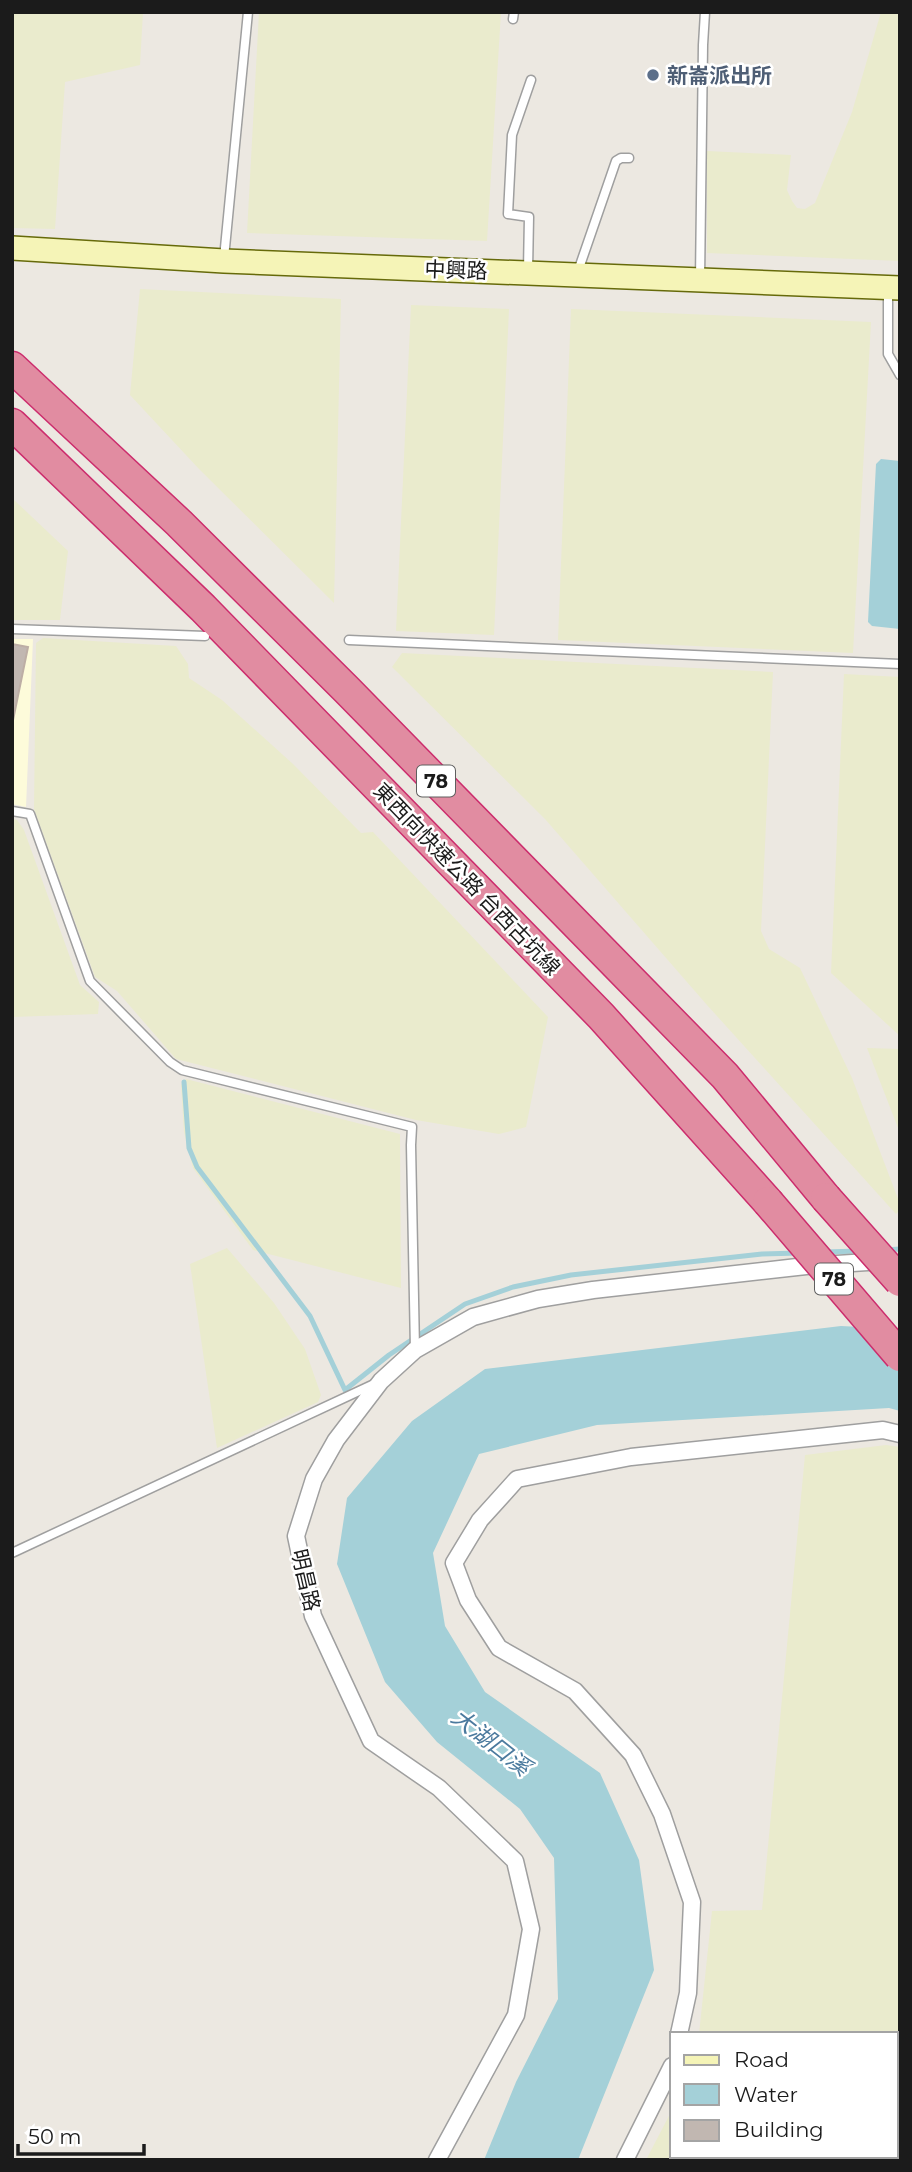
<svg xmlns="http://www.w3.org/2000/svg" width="912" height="2172" font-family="Montserrat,'Noto Sans TC',sans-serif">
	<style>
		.education { fill: #fdfbda }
		.farmland { fill: #eaebcd }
		.water { fill: #a4d0d8 }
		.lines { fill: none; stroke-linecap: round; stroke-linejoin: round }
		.stream { stroke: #a4d0d8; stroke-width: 5 }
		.building { fill: #c1b7b1; stroke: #bdaea5; stroke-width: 2 }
		.lane-casing { stroke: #9f9f9f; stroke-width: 11 }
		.street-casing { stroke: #9f9f9f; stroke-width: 19 }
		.secondary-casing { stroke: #666a0a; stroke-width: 26 }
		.highway-casing { stroke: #cc2d6d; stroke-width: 33 }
		.lane { stroke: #fff; stroke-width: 8 }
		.street { stroke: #fff; stroke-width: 16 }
		.secondary { stroke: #f5f4b7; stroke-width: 23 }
		.highway { stroke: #e18ca1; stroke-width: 30 }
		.highway-bridge-casing { stroke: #cc2d6d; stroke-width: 33; stroke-linecap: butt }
		.highway-bridge { stroke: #e18ca1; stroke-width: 30 }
		.service-dot { fill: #5c6f8a; stroke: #fff; stroke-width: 2.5 }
		.labels { text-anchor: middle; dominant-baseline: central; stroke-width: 5; stroke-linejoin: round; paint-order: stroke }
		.shield { fill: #fff; stroke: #5f5f5f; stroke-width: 2 }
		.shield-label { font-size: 19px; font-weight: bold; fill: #1b1b1b }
		.service-label { font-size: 21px; font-weight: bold; fill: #4e5e75; stroke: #fff; text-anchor: start }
		.street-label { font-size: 21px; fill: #1b1b1b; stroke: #fff }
		.water-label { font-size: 23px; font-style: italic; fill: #4b7a9e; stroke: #fff }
	</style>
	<rect width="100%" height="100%" fill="#ece8e1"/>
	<!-- education -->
	<path class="education" d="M 12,639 L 33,639 L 26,807 L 12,804 Z"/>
	<!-- farmland -->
	<path class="farmland" d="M 12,12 L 143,12 L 140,65 L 65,82 L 55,229 L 12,228 Z
		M 259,12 L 501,12 L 487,241 L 247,233 Z
		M 881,12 L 900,12 L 900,261 L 707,253 L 707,151 L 791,155 L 787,190 L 792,201 L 797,208 L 805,209 L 815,203 L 852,112 Z
		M 140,289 L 341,299 L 334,603 L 199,469 L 130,395 Z
		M 411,305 L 509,309 L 494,635 L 396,631 Z
		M 571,309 L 871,322 L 853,653 L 558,640 Z
		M 12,498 L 68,551 L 60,620 L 12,620 Z
		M 43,638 L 176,646 L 188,664 L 189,678 L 222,700 L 293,764 L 361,833 L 373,832 L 548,1017 L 526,1127 L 499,1134 L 416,1120 L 176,1059 L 117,991 L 95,977 L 34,809 L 36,643 Z
		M 402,653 L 773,672 L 761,931 L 769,949 L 800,968 L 852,1078 L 900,1204 L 900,1210 L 896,1214 L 707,1005 L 545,819 L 392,667 Z
		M 844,674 L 900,677 L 900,1036 L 831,973 Z
		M 12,819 L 17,820 L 24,830 L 80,985 L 99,1002 L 98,1014 L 12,1017 Z
		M 867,1048 L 900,1049 L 900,1133 Z
		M 186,1079 L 400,1134 L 401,1288 L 253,1250 L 193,1168 L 184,1132 L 181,1085 Z
		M 227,1248 L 274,1303 L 305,1349 L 321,1395 L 318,1402 L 217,1448 L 190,1264 Z
		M 886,1445 L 900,1447 L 900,2160 L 646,2160 L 672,2110 L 672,2156 L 896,2156 L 896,2034 L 699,2034 L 712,1911 L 762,1910 L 805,1455 Z"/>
	<!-- water -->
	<path class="water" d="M 881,459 L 900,461 L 900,629 L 872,626 L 868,622 L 876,464 Z
		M 841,1326 L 900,1329 L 900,1411 L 889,1408 L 597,1425 L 479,1454 L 433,1553 L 445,1626 L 485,1692 L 600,1773 L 639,1860 L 654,1970 L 578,2160 L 484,2160 L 516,2082 L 558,1999 L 554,1858 L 520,1809 L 437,1742 L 385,1682 L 337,1564 L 347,1498 L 412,1421 L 485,1369 Z"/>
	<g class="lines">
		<!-- stream -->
		<path class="stream" d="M 184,1082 L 189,1148 L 197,1167 L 310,1316 L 345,1390 L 389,1355 L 465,1304 L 513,1287 L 571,1275 L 762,1254 L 799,1253
			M 885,1250 L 900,1249
			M 826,1252 L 858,1251"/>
	</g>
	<!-- building -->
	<path class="building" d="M 12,644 L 28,647 L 12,725 Z"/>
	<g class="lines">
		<defs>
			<path id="lane" d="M 513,19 L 514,12
				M 224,258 L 248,12
				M 528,270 L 529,217 L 508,214 L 512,135 L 531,80
				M 577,274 L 616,161 L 621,158 L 629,158
				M 700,279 L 703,45 L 705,12
				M 888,290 L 888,354 L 900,375
				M 12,629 L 205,636
				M 349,640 L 900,664
				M 12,811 L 30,814 L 90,981 L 170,1062 L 182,1070 L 412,1127 L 411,1145 L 415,1350
				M 12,1553 L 374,1384"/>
			<path id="street" d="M 679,2034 L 688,1993 L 692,1902 L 662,1814 L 633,1755 L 575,1691 L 499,1648 L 468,1600 L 454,1563 L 480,1520 L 517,1479 L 631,1457 L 883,1430 L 900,1434
				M 437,2160 L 516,2015 L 531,1929 L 515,1861 L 439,1788 L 371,1741 L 313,1616 L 296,1536 L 314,1479 L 336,1440 L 381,1381 L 415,1350 L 473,1317 L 538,1299 L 593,1290 L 806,1266 L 883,1261
				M 625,2160 L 672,2066"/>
			<path id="secondary" d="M 12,248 L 224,261 L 900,288"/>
			<path id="highway" d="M 12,367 L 179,523 L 347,690 L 725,1076 L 826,1198
				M 12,424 L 203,608 L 601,1016 L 768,1202"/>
		</defs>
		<!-- lane casing -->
		<use href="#lane" class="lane-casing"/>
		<!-- street casing -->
		<use href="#street" class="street-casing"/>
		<!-- secondary casing -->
		<use href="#secondary" class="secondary-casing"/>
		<!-- highway casing -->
		<use href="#highway" class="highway-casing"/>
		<!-- lane -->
		<use href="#lane" class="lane"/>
		<!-- street -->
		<use href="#street" class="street"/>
		<!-- secondary -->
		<use href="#secondary" class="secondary"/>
		<!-- highway -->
		<use href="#highway" class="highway"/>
		<defs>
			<path id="highway-bridge" d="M 826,1198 L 900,1281
				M 768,1202 L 900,1356"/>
		</defs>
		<!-- highway-bridge casing -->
		<use href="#highway-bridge" class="highway-bridge-casing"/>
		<!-- highway-bridge -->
		<use href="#highway-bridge" class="highway-bridge"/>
	</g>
	<!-- markers -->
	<circle class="service-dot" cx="653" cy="75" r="7"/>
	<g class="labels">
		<!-- shield labels -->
		<g class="shield">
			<rect x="417" y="765.5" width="38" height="31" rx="5"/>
			<rect x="815" y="1263.5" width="38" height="31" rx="5"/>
		</g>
		<g class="shield-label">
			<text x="436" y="781">78</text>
			<text x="834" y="1279">78</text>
		</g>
		<!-- service labels -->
		<g class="service-label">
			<text x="667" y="75">新崙派出所</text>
		</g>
		<!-- street labels -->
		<g class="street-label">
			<text transform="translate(456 270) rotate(2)">中興路</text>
			<text transform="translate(467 879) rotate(46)">東西向快速公路 台西古坑線</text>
			<text transform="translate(306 1580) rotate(77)">明昌路</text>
		</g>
		<!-- water labels -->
		<g class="water-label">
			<text transform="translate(491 1742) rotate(38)">大湖口溪</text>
		</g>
	</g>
	<!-- border -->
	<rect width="912" height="2172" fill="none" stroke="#1b1b1b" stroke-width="28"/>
	<!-- legend -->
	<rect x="670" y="2032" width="228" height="126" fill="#ffffff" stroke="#a4a4a4" stroke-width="2"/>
	<rect x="684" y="2055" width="35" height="10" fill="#f5f4b7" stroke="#a4a4a4" stroke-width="2"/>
	<text x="734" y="2067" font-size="21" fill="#1b1b1b">Road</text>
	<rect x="684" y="2084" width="35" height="21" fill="#a4d0d8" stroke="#a4a4a4" stroke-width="2"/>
	<text x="734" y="2102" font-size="21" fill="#1b1b1b">Water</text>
	<rect x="684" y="2120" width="35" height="21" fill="#c1b7b1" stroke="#a4a4a4" stroke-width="2"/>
	<text x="734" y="2137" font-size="21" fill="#1b1b1b">Building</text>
	<!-- scale -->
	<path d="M18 2144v10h126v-10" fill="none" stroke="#1b1b1b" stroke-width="3.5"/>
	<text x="28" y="2144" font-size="21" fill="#1b1b1b" stroke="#ffffff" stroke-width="5" paint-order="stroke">50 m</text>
</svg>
